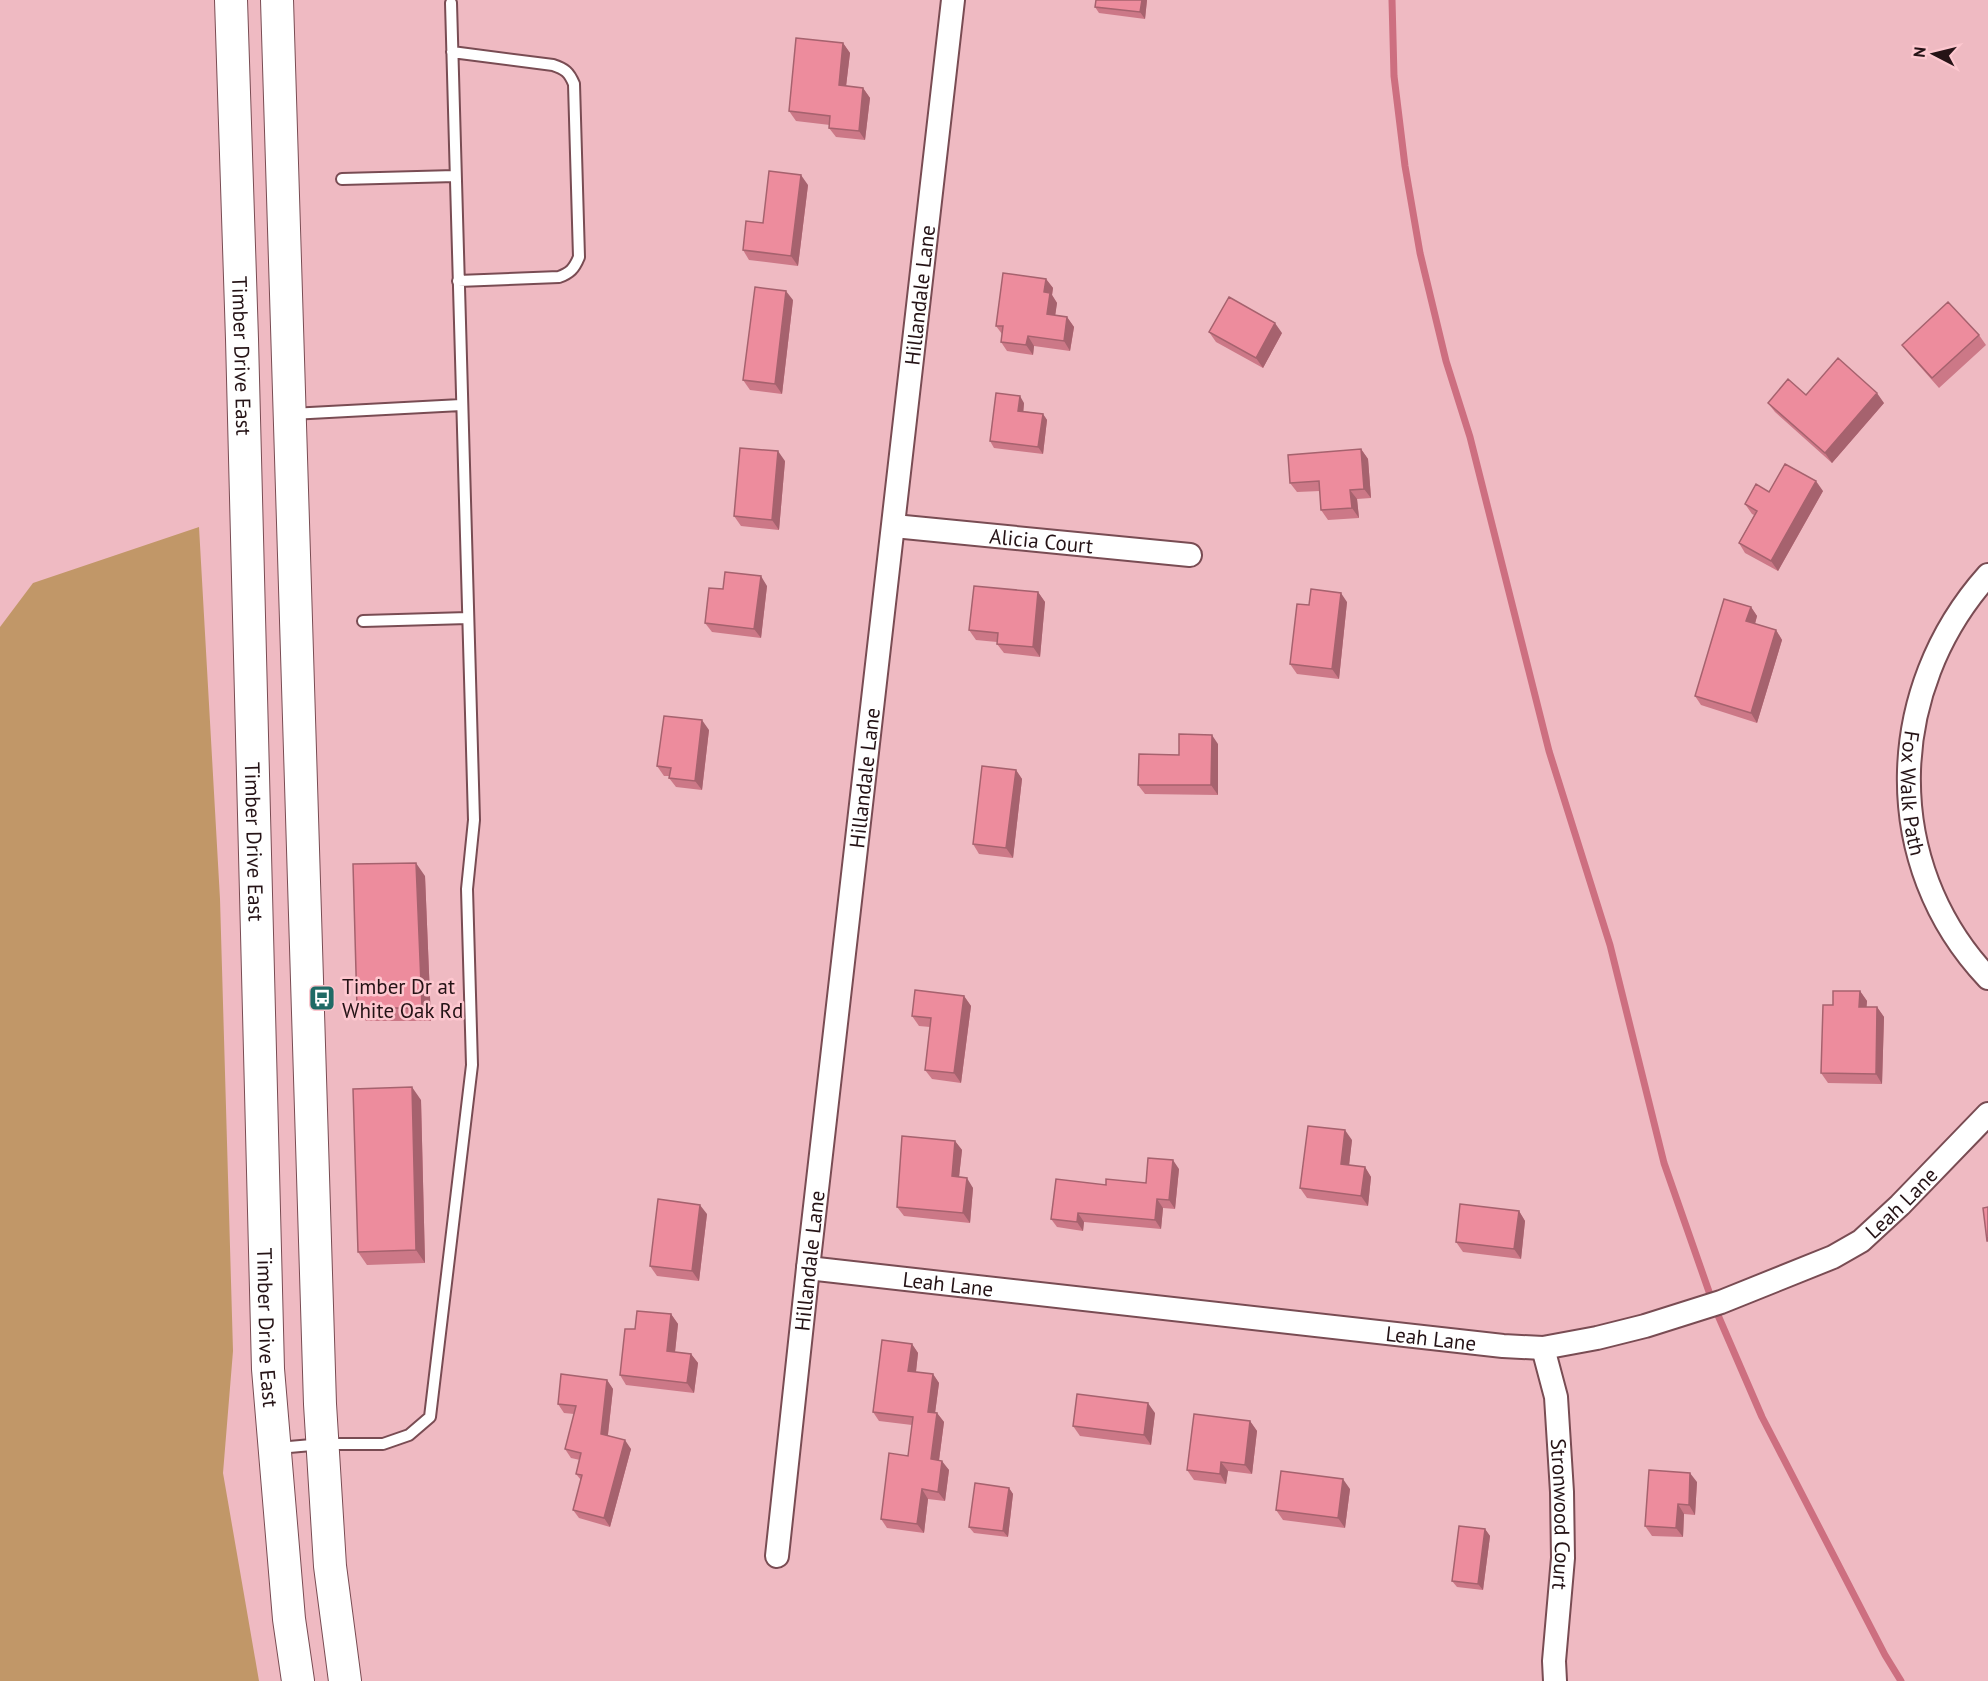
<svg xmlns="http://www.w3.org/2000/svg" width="1988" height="1681" font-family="'PT Sans',sans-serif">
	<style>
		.green { fill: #c19768 }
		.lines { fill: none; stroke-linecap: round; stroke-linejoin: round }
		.stream { stroke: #cd6f80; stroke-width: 7 }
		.lane-casing { stroke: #794c53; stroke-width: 14 }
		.street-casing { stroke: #794c53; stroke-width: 26 }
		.secondary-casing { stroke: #794c53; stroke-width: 34 }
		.lane { stroke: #fff; stroke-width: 10 }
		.street { stroke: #fff; stroke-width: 22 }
		.secondary { stroke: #fff; stroke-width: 32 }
		.wall { fill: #cc7887 }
		.shaded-wall { fill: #a6626e }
		.building { fill: #ed8c9d; stroke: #a6626e; stroke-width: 1.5 }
		.labels { text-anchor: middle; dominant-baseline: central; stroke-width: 5; stroke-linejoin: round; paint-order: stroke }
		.street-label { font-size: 21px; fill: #251316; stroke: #fdc7cf }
		.poi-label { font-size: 21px; fill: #251316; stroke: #fdc7cf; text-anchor: start }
	</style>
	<rect width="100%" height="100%" fill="#efbac2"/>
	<!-- green -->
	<path class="green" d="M 199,527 L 220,899 L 233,1351 L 223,1473 L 259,1681 L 0,1681 L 0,627 L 33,583 Z"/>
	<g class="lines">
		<!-- stream -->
		<path class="stream" d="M 1392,0 L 1394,76 L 1405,166 L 1420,253 L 1446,361 L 1470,437 L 1549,751 L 1610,945 L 1664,1163 L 1714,1306 L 1762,1417 L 1885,1655 L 1901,1681"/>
		<defs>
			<path id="lane" d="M 452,52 L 553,65 C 565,69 569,72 574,84 L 579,257 C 574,269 570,273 559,277 L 458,281
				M 342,179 L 455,176
				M 291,414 L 461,405
				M 363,621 L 468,618
				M 278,1448 L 323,1444 L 383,1444 L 409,1435 L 430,1417 L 472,1065 L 467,889 L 474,820 L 451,3"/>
			<g id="street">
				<path id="s1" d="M 894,526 L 1190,555"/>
				<path id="s2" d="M 1988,575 C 1885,690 1880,864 1988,978"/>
				<path id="s3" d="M 808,1268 L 1503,1346 L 1543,1348 L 1597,1338 L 1645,1326 L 1721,1302 L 1833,1257 L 1861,1241 L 1900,1205 L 1988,1114"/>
				<path id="s4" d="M 1543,1348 L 1556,1397 L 1562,1492 L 1563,1558 L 1554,1661 L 1555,1681"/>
				<path id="s5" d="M 777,1556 L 808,1268 L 953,0"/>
			</g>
			<g id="secondary">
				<path id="s6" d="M 231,0 L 242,339 L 268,1369 L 289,1619 L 298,1681"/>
				<path d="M 277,0 L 320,1404 L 330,1566 L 345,1681"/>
			</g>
		</defs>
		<!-- lane casing -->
		<use href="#lane" class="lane-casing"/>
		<!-- street casing -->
		<use href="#street" class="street-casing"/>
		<!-- secondary casing -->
		<use href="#secondary" class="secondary-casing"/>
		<!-- lane -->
		<use href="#lane" class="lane"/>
		<!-- street -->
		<use href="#street" class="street"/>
		<!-- secondary -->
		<use href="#secondary" class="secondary"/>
	</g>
	<!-- wall -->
	<path class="wall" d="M 1096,0 L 1147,0 L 1145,19 L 1099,13 L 1095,7 Z
		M 843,43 L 850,53 L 846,86 L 863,88 L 870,98 L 865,140 L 836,137 L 829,128 L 830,125 L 796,121 L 789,111 Z
		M 808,185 L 798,266 L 749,260 L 743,250 L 763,223 Z
		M 1046,279 L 1053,288 L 1052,295 L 1057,303 L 1055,315 L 1067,317 L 1074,327 L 1070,351 L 1034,346 L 1033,355 L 1007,351 L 1001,342 L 1002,334 L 996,326 Z
		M 793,300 L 782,394 L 750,390 L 743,380 Z
		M 1209,332 L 1282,333 L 1263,368 L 1216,342 Z
		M 1979,335 L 1986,345 L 1939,388 L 1909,354 L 1902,345 Z
		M 1806,395 L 1884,403 L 1832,463 L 1775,412 L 1768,403 Z
		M 1024,403 L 1023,411 L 1043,414 L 1047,420 L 1043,454 L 994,448 L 990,441 Z
		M 1361,449 L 1368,459 L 1371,498 L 1357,499 L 1359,518 L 1328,520 L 1321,510 L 1320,491 L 1297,492 L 1290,483 Z
		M 785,461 L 779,530 L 741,526 L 734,516 Z
		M 1823,491 L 1778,571 L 1745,553 L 1739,543 L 1754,515 L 1752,514 L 1745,504 L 1769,492 Z
		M 767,586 L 761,638 L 712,632 L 705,623 L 723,589 Z
		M 1038,592 L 1045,602 L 1040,657 L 1004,653 L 997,644 L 997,642 L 976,640 L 969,630 Z
		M 1347,602 L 1339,679 L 1297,674 L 1290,664 L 1309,605 Z
		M 1751,607 L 1757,616 L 1755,624 L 1776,630 L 1782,640 L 1757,723 L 1701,705 L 1695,696 Z
		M 709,730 L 702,790 L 676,787 L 669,778 L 669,776 L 664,776 L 657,766 Z
		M 1218,744 L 1218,795 L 1145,794 L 1138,785 L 1179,755 Z
		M 1016,770 L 1022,779 L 1013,858 L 979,854 L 973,844 Z
		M 425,876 L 431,1021 L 366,1021 L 357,1008 Z
		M 1860,991 L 1867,1001 L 1866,1007 L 1877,1007 L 1884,1017 L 1882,1084 L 1828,1083 L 1821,1073 L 1833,1005 Z
		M 964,996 L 971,1006 L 961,1083 L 932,1079 L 925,1070 L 930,1027 L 919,1026 L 912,1016 Z
		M 421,1100 L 425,1263 L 367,1265 L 358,1252 Z
		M 1352,1140 L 1349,1165 L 1365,1167 L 1371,1177 L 1368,1206 L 1307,1198 L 1300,1188 Z
		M 955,1141 L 962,1150 L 959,1177 L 973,1188 L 970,1223 L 904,1216 L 897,1207 Z
		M 1179,1169 L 1175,1209 L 1163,1208 L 1161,1229 L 1084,1222 L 1083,1231 L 1057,1227 L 1051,1219 L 1146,1183 Z
		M 1519,1211 L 1525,1221 L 1521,1259 L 1463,1252 L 1456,1242 Z
		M 707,1214 L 699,1281 L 657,1276 L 650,1266 Z
		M 671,1314 L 678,1324 L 675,1352 L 691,1354 L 698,1363 L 694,1393 L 626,1385 L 620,1375 L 635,1329 Z
		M 912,1344 L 918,1353 L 916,1372 L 933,1374 L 939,1383 L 935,1413 L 937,1413 L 944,1422 L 939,1460 L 949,1470 L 945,1501 L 928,1499 L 924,1533 L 887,1528 L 881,1519 L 908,1456 L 912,1425 L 879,1421 L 873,1412 Z
		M 607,1380 L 613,1389 L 608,1435 L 631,1449 L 610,1527 L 579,1518 L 573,1510 L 581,1480 L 576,1474 L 580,1460 L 571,1458 L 565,1449 L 574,1414 L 564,1413 L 558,1404 Z
		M 1155,1413 L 1151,1445 L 1080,1436 L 1073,1426 Z
		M 1250,1421 L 1257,1431 L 1252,1474 L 1228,1471 L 1226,1484 L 1194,1480 L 1187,1470 Z
		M 1697,1482 L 1695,1515 L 1684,1514 L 1683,1537 L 1652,1536 L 1645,1526 Z
		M 1009,1488 L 1013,1494 L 1008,1537 L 974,1533 L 969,1527 Z
		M 1350,1489 L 1345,1528 L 1283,1520 L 1276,1510 Z
		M 1485,1529 L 1490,1536 L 1483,1590 L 1457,1587 L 1452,1581 Z"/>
	<!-- shaded-wall -->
	<path class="shaded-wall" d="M 1142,0 L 1147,0 L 1145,19 L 1140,12 Z
		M 843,43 L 850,53 L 845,95 L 839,85 Z
		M 863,88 L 870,98 L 865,140 L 859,131 Z
		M 801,175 L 808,185 L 798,266 L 791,256 Z
		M 1046,279 L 1053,288 L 1052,295 L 1057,303 L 1054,324 L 1047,314 L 1044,292 Z
		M 786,291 L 793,300 L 782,394 L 775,384 Z
		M 1067,317 L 1074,327 L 1070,351 L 1064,341 Z
		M 1275,323 L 1282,333 L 1263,368 L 1256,358 Z
		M 1028,336 L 1034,346 L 1033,355 L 1026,345 Z
		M 1877,393 L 1884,403 L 1832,463 L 1825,453 Z
		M 1020,396 L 1024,403 L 1023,417 L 1018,411 Z
		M 1043,414 L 1047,420 L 1043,454 L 1038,447 Z
		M 1361,449 L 1368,459 L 1371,498 L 1364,489 Z
		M 778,451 L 785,461 L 779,530 L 772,520 Z
		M 1816,481 L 1823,491 L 1778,571 L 1771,561 Z
		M 1350,490 L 1357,499 L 1359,518 L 1352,508 Z
		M 761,576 L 767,586 L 761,638 L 754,629 Z
		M 1038,592 L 1045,602 L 1040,657 L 1033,647 Z
		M 1341,593 L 1347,602 L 1339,679 L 1332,669 Z
		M 1751,607 L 1757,616 L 1753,631 L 1746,621 Z
		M 1776,630 L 1782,640 L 1757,723 L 1751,713 Z
		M 702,720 L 709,730 L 702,790 L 695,781 Z
		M 1212,735 L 1218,744 L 1218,795 L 1211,785 Z
		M 1016,770 L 1022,779 L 1013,858 L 1006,848 Z
		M 416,863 L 425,876 L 431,1021 L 422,1008 Z
		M 1860,991 L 1867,1001 L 1866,1016 L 1859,1007 Z
		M 964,996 L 971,1006 L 961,1083 L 954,1073 Z
		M 1877,1007 L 1884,1017 L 1882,1084 L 1876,1074 Z
		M 412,1087 L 421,1100 L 425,1263 L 416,1250 Z
		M 1345,1130 L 1352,1140 L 1348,1174 L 1341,1164 Z
		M 955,1141 L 962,1150 L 958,1186 L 952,1176 Z
		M 1173,1160 L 1179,1169 L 1175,1209 L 1169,1200 Z
		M 1365,1167 L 1371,1177 L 1368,1206 L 1361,1196 Z
		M 967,1178 L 973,1188 L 970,1223 L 963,1213 Z
		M 1157,1199 L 1163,1208 L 1161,1229 L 1155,1220 Z
		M 700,1205 L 707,1214 L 699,1281 L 692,1271 Z
		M 1519,1211 L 1525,1221 L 1521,1259 L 1514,1249 Z
		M 1078,1213 L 1084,1222 L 1083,1231 L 1077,1222 Z
		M 671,1314 L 678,1324 L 674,1361 L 667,1351 Z
		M 912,1344 L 918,1353 L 915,1380 L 908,1371 Z
		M 691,1354 L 698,1363 L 694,1393 L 687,1383 Z
		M 933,1374 L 939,1383 L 934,1421 L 928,1412 Z
		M 607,1380 L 613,1389 L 607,1442 L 601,1434 Z
		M 1148,1403 L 1155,1413 L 1151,1445 L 1144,1435 Z
		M 937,1413 L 944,1422 L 938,1468 L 931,1459 Z
		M 1250,1421 L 1257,1431 L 1252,1474 L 1245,1465 Z
		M 625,1440 L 631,1449 L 610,1527 L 604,1518 Z
		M 942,1461 L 949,1470 L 945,1501 L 938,1492 Z
		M 1221,1462 L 1228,1471 L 1226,1484 L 1220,1474 Z
		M 1690,1473 L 1697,1482 L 1695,1515 L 1689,1505 Z
		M 1343,1479 L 1350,1489 L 1345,1528 L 1338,1518 Z
		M 1009,1488 L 1013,1494 L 1008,1537 L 1003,1531 Z
		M 922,1489 L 928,1499 L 924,1533 L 917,1524 Z
		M 1678,1504 L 1684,1514 L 1683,1537 L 1676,1528 Z
		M 1485,1529 L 1490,1536 L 1483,1590 L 1478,1584 Z"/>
	<!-- building -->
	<path class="building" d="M 1096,0 L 1142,0 L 1140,12 L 1095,7 Z
		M 796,38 L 843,43 L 839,85 L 863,88 L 859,131 L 829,128 L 830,116 L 789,111 Z
		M 769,171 L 801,175 L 791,256 L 743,250 L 746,221 L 763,223 Z
		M 1003,273 L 1046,279 L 1044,292 L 1050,293 L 1047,314 L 1067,317 L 1064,341 L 1028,336 L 1026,345 L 1001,342 L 1003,326 L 996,326 Z
		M 755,287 L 786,291 L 775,384 L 743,380 Z
		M 1229,297 L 1275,323 L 1256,358 L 1209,332 Z
		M 1948,302 L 1979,335 L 1932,378 L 1902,345 Z
		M 1838,358 L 1877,393 L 1825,453 L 1768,403 L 1788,379 L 1806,395 Z
		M 996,393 L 1020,396 L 1018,411 L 1043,414 L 1038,447 L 990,441 Z
		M 740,448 L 778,451 L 772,520 L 734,516 Z
		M 1361,449 L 1364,489 L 1350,490 L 1352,508 L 1321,510 L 1319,481 L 1290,483 L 1288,455 Z
		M 1785,464 L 1816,481 L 1771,561 L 1739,543 L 1757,511 L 1745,504 L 1756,484 L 1769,492 Z
		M 725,572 L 761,576 L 754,629 L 705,623 L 709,588 L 723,589 Z
		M 974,586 L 1038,592 L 1033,647 L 997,644 L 998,633 L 969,630 Z
		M 1311,589 L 1341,593 L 1332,669 L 1290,664 L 1297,604 L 1309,605 Z
		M 1724,599 L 1751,607 L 1746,621 L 1776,630 L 1751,713 L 1695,696 Z
		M 664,716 L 702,720 L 695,781 L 669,778 L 671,768 L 657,766 Z
		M 1179,734 L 1212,735 L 1211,785 L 1138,785 L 1139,754 L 1179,755 Z
		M 982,766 L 1016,770 L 1006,848 L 973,844 Z
		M 416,863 L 422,1008 L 357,1008 L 353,864 Z
		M 915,990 L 964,996 L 954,1073 L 925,1070 L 931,1018 L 912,1016 Z
		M 1833,991 L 1860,991 L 1859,1007 L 1877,1007 L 1876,1074 L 1821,1073 L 1823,1005 L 1833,1005 Z
		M 412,1087 L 416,1250 L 358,1252 L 353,1089 Z
		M 1308,1126 L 1345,1130 L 1341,1164 L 1365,1167 L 1361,1196 L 1300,1188 Z
		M 902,1136 L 955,1141 L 952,1176 L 967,1178 L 963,1213 L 897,1207 Z
		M 1148,1158 L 1173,1160 L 1169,1200 L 1157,1199 L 1155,1220 L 1078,1213 L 1077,1222 L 1051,1219 L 1056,1179 L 1106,1185 L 1106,1179 L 1146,1183 Z
		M 658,1199 L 700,1205 L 692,1271 L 650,1266 Z
		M 1460,1204 L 1519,1211 L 1514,1249 L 1456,1242 Z
		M 1988,1207 L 1988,1241 L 1987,1241 L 1983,1208 Z
		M 637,1311 L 671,1314 L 667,1351 L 691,1354 L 687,1383 L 620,1375 L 625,1329 L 635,1329 Z
		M 882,1340 L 912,1344 L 908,1371 L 933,1374 L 928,1412 L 937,1413 L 931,1459 L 942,1461 L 938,1492 L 922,1489 L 917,1524 L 881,1519 L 889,1453 L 908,1456 L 913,1417 L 873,1412 Z
		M 561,1374 L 607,1380 L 601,1434 L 625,1440 L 604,1518 L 573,1510 L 582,1475 L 576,1474 L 581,1453 L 565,1449 L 576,1406 L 558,1404 Z
		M 1077,1394 L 1148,1403 L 1144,1435 L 1073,1426 Z
		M 1194,1414 L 1250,1421 L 1245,1465 L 1221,1462 L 1220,1474 L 1187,1470 Z
		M 1649,1470 L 1690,1473 L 1689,1505 L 1678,1504 L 1676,1528 L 1645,1526 Z
		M 1281,1471 L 1343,1479 L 1338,1518 L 1276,1510 Z
		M 975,1483 L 1009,1488 L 1003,1531 L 969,1527 Z
		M 1459,1526 L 1485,1529 L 1478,1584 L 1452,1581 Z"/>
	<!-- icons -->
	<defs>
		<symbol id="bus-square" viewBox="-11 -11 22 22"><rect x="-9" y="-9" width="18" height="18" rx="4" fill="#1f6a65" stroke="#fdc7cf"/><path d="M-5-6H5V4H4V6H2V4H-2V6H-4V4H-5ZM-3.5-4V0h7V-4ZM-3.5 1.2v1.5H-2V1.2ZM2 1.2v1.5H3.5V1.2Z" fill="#fff"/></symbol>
	</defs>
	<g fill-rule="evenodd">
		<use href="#bus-square" x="307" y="983" width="30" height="30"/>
	</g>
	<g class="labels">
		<!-- street labels -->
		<g class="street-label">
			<text stroke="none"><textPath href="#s5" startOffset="1269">Hillandale Lane</textPath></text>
			<text stroke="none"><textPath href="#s6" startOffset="356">Timber Drive East</textPath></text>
			<text stroke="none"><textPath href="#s1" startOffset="148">Alicia Court</textPath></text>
			<text stroke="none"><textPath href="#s5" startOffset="783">Hillandale Lane</textPath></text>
			<text stroke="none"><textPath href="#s2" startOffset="238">Fox Walk Path</textPath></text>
			<text stroke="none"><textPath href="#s6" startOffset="842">Timber Drive East</textPath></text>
			<text stroke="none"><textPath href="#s3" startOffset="1132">Leah Lane</textPath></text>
			<text stroke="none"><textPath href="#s5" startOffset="297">Hillandale Lane</textPath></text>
			<text stroke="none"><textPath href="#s3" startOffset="141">Leah Lane</textPath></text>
			<text stroke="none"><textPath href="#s6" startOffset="1328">Timber Drive East</textPath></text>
			<text stroke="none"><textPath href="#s3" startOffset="627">Leah Lane</textPath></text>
			<text stroke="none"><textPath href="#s4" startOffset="168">Stronwood Court</textPath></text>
		</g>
		<!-- poi labels -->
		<g class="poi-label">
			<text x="342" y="986">Timber Dr at<tspan x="342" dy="24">White Oak Rd</tspan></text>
		</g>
	</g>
	<!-- north arrow -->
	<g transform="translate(1934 54) rotate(277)" stroke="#fdc7cf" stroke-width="4.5" paint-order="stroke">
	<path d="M0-4.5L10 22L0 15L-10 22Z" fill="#251316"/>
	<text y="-9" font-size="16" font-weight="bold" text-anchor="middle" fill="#251316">N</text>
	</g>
</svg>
